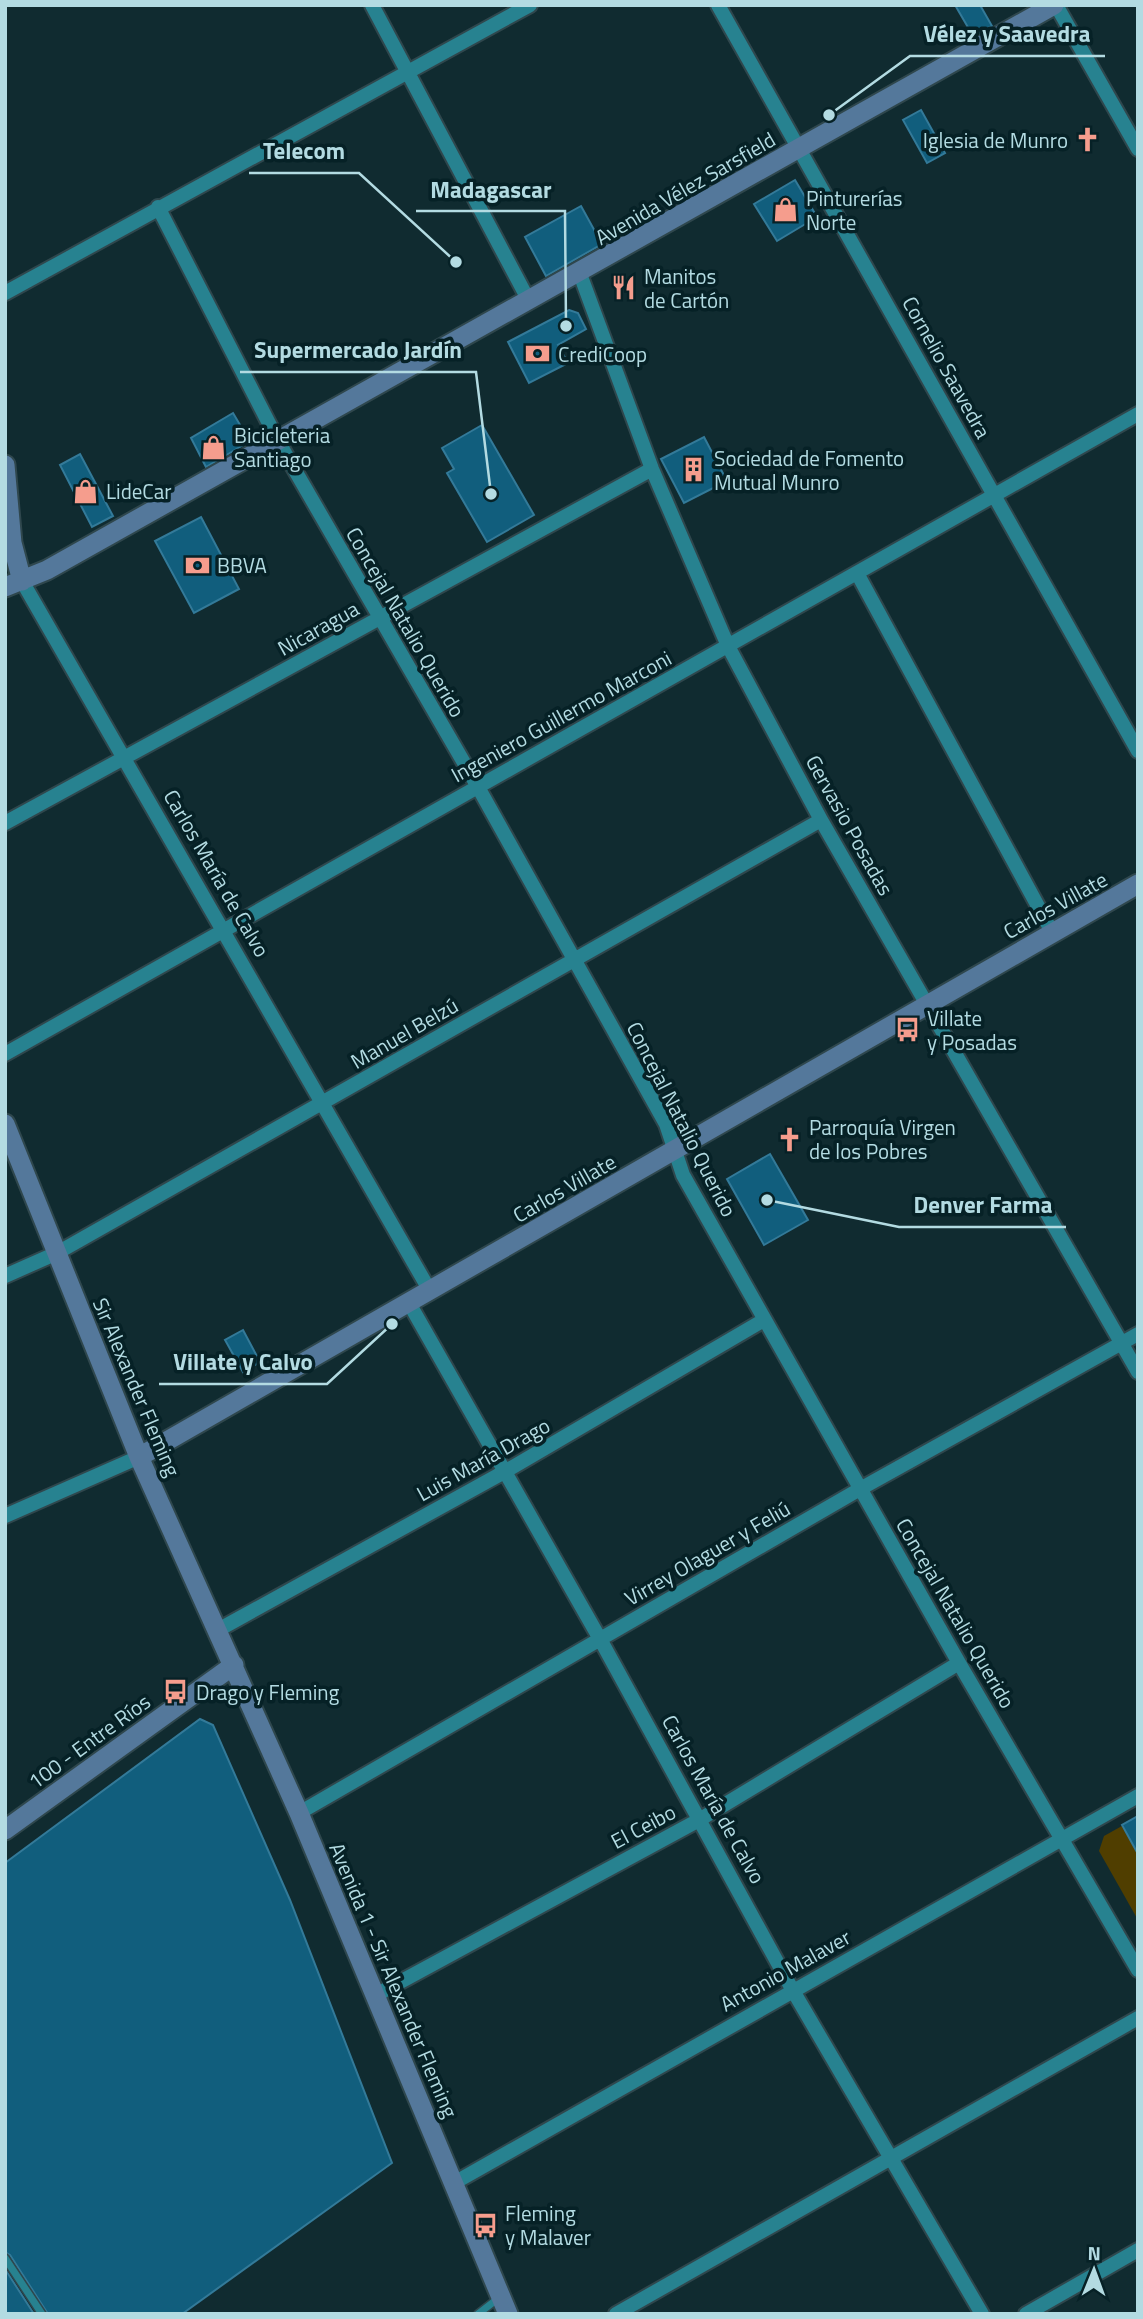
<svg xmlns="http://www.w3.org/2000/svg" width="1143" height="2319" font-family="'Titillium Web',sans-serif">
	<style>
		.green { fill: #503e00 }
		.building { fill: #115e7d; stroke: #337a99; stroke-width: 2 }
		.lines { fill: none; stroke-linecap: round; stroke-linejoin: round }
		.lane-casing { stroke: #2f474d; stroke-width: 10 }
		.street-casing { stroke: #2f474d; stroke-width: 18 }
		.secondary-casing { stroke: #2f474d; stroke-width: 23 }
		.lane { stroke: #278290; stroke-width: 7 }
		.street { stroke: #278290; stroke-width: 14 }
		.secondary { stroke: #54789b; stroke-width: 19 }
		.labels { text-anchor: middle; dominant-baseline: central; stroke-width: 7; stroke-linejoin: round; paint-order: stroke }
		.poi-label { font-size: 21px; fill: #b3dbe2; stroke: #062126; text-anchor: start }
		.street-label { font-size: 21px; fill: #b3dbe2; stroke: #062126 }
		.leader { fill: none; stroke: #b3dbe2; stroke-width: 2.5 }
		.callout-dot { fill: #b3dbe2; stroke: #062126; stroke-width: 2.5 }
		.callout-label { font-size: 23px; text-anchor: middle; font-weight: bold; fill: #b3dbe2; stroke: #062126; stroke-width: 7; stroke-linejoin: round; paint-order: stroke }
	</style>
	<rect width="100%" height="100%" fill="#102b30"/>
	<!-- green -->
	<path class="green" d="M 1138,1817 L 1138,1920 L 1099,1851 L 1104,1836 Z"/>
	<!-- building -->
	<path class="building" d="M 955,5 L 980,5 L 992,26 L 973,36 Z
		M 921,110 L 945,153 L 927,163 L 903,120 Z
		M 795,180 L 817,217 L 777,241 L 754,204 Z
		M 581,206 L 602,244 L 546,276 L 525,237 Z
		M 569,310 L 578,313 L 586,329 L 558,345 L 568,363 L 529,383 L 508,342 Z
		M 233,413 L 246,435 L 245,444 L 206,467 L 191,438 Z
		M 482,425 L 534,515 L 487,542 L 447,473 L 454,469 L 442,448 Z
		M 704,437 L 727,481 L 684,503 L 661,459 Z
		M 80,454 L 113,516 L 92,527 L 60,465 Z
		M 201,517 L 239,589 L 194,613 L 155,541 Z
		M 770,1154 L 808,1220 L 764,1245 L 727,1179 Z
		M 243,1330 L 260,1362 L 243,1372 L 225,1340 Z
		M 200,1719 L 213,1725 L 290,1900 L 392,2163 L 182,2314 L 48,2314 L 10,2255 L 5,2252 L 5,1863 Z
		M 1138,1816 L 1138,1854 L 1122,1825 Z
		M 5,2269 L 34,2314 L 5,2314 Z"/>
	<g class="lines">
		<defs>
			<path id="lane" d="M 5,2258 L 42,2314
				M 478,2314 L 500,2297"/>
			<path id="street" d="M 372,5 L 529,301
				M 718,5 L 1138,751
				M 1056,5 L 1138,149
				M 158,207 L 278,441 L 478,787 L 666,1124 L 683,1175 L 959,1663 L 1138,1970
				M 580,274 L 652,469 L 728,646 L 821,820 L 1138,1372
				M 5,293 L 530,5
				M 857,573 L 1052,932
				M 22,581 L 430,1291
				M 5,823 L 652,469
				M 5,1054 L 1138,414
				M 5,1276 L 57,1253 L 821,820
				M 409,1303 L 600,1639 L 792,1989 L 982,2314
				M 5,1516 L 139,1457
				M 218,1630 L 506,1471 L 764,1320
				M 299,1813 L 860,1489 L 1138,1334
				M 376,1995 L 699,1820 L 959,1663
				M 454,2183 L 1138,1796
				M 616,2314 L 1138,2018
				M 1026,2314 L 1138,2250"/>
			<path id="secondary" d="M 5,465 L 12,543 L 22,581
				M 5,587 L 47,570 L 1054,5
				M 5,1124 L 139,1457 L 299,1813 L 508,2314
				M 139,1457 L 1138,884
				M 5,1830 L 234,1665"/>
		</defs>
		<!-- lane casing -->
		<use href="#lane" class="lane-casing"/>
		<!-- street casing -->
		<use href="#street" class="street-casing"/>
		<!-- secondary casing -->
		<use href="#secondary" class="secondary-casing"/>
		<!-- lane -->
		<use href="#lane" class="lane"/>
		<!-- street -->
		<use href="#street" class="street"/>
		<!-- secondary -->
		<use href="#secondary" class="secondary"/>
	</g>
	<!-- icons -->
	<defs>
		<symbol id="church-bare" viewBox="-9 -9 18 18"><path d="M-1.2-6h2.4v3.5h3.3v2.4h-3.3V6h-2.4V-.1h-3.3v-2.4h3.3Z" fill="#f59d8d" stroke="#062126" stroke-width="2.5" paint-order="stroke"/></symbol>
		<symbol id="shop-bare" viewBox="-9 -9 18 18"><path d="M-5-2.5h2.3a2.7 3.5 0 0 1 5.4 0H5L5.5 6h-11ZM-1.5-2.5h3a1.5 2.3 0 0 0-3 0Z" fill="#f59d8d" stroke="#062126" stroke-width="2.5" paint-order="stroke"/></symbol>
		<symbol id="restaurant-bare" viewBox="-9 -9 18 18"><path d="M-5-6h1v4h1v-4h1v4h1v-4h1v5L-1.5 .5V6h-2V.5L-5-1ZM5-6V6H3V1.5H1.5Q1.5-4 5-6Z" fill="#f59d8d" stroke="#062126" stroke-width="2.5" paint-order="stroke"/></symbol>
		<symbol id="bank-bare" viewBox="-9 -9 18 18"><path d="M-6-4H6V4H-6ZM0-2.3a2.3 2.3 0 1 0 0 4.6a2.3 2.3 0 1 0 0-4.6Z" fill="#f59d8d" stroke="#062126" stroke-width="2.5" paint-order="stroke"/></symbol>
		<symbol id="building-bare" viewBox="-9 -9 18 18"><path d="M-4-6H4V6H1V3H-1V6H-4ZM-2.5-4.3h1.7v1.8h-1.7ZM.8-4.3h1.7v1.8H.8ZM-2.5-1h1.7V.8h-1.7ZM.8-1h1.7V.8H.8Z" fill="#f59d8d" stroke="#062126" stroke-width="2.5" paint-order="stroke"/></symbol>
		<symbol id="bus-bare" viewBox="-9 -9 18 18"><path d="M-5-6H5V4H4V6H2V4H-2V6H-4V4H-5ZM-3.5-4V0h7V-4ZM-3.5 1.2v1.5H-2V1.2ZM2 1.2v1.5H3.5V1.2Z" fill="#f59d8d" stroke="#062126" stroke-width="2.5" paint-order="stroke"/></symbol>
	</defs>
	<g fill-rule="evenodd">
		<use href="#church-bare" x="1070" y="122" width="35" height="35"/>
		<use href="#shop-bare" x="768" y="192" width="35" height="35"/>
		<use href="#restaurant-bare" x="606" y="270" width="35" height="35"/>
		<use href="#bank-bare" x="520" y="336" width="35" height="35"/>
		<use href="#shop-bare" x="196" y="430" width="35" height="35"/>
		<use href="#building-bare" x="676" y="452" width="35" height="35"/>
		<use href="#shop-bare" x="68" y="474" width="35" height="35"/>
		<use href="#bank-bare" x="180" y="548" width="35" height="35"/>
		<use href="#bus-bare" x="890" y="1012" width="35" height="35"/>
		<use href="#church-bare" x="772" y="1122" width="35" height="35"/>
		<use href="#bus-bare" x="158" y="1674" width="35" height="35"/>
		<use href="#bus-bare" x="468" y="2208" width="35" height="35"/>
	</g>
	<g class="labels">
		<!-- poi labels -->
		<g class="poi-label">
			<text x="1068" y="140" text-anchor="end">Iglesia de Munro</text>
			<text x="806" y="198">Pinturerías<tspan x="806" dy="24">Norte</tspan></text>
			<text x="644" y="276">Manitos<tspan x="644" dy="24">de Cartón</tspan></text>
			<text x="558" y="354">CrediCoop</text>
			<text x="234" y="435">Bicicleteria<tspan x="234" dy="24">Santiago</tspan></text>
			<text x="714" y="458">Sociedad de Fomento<tspan x="714" dy="24">Mutual Munro</tspan></text>
			<text x="106" y="491">LideCar</text>
			<text x="217" y="565">BBVA</text>
			<text x="927" y="1018">Villate<tspan x="927" dy="24">y Posadas</tspan></text>
			<text x="809" y="1127">Parroquía Virgen<tspan x="809" dy="24">de los Pobres</tspan></text>
			<text x="196" y="1692">Drago y Fleming</text>
			<text x="505" y="2213">Fleming<tspan x="505" dy="24">y Malaver</tspan></text>
		</g>
		<!-- street labels -->
		<g class="street-label">
			<text transform="translate(685 188) rotate(-30)">Avenida Vélez Sarsfield</text>
			<text transform="translate(947 367) rotate(61)">Cornelio Saavedra</text>
			<text transform="translate(406 622) rotate(60)">Concejal Natalio Querido</text>
			<text transform="translate(318 628) rotate(-29)">Nicaragua</text>
			<text transform="translate(561 716) rotate(-29)">Ingeniero Guillermo Marconi</text>
			<text transform="translate(850 825) rotate(61)">Gervasio Posadas</text>
			<text transform="translate(217 873) rotate(60)">Carlos María de Calvo</text>
			<text transform="translate(1055 905) rotate(-29)">Carlos Villate</text>
			<text transform="translate(404 1033) rotate(-30)">Manuel Belzú</text>
			<text transform="translate(682 1119) rotate(63)">Concejal Natalio Querido</text>
			<text transform="translate(564 1188) rotate(-30)">Carlos Villate</text>
			<text transform="translate(137 1387) rotate(67)">Sir Alexander Fleming</text>
			<text transform="translate(483 1459) rotate(-29)">Luis María Drago</text>
			<text transform="translate(707 1553) rotate(-30)">Virrey Olaguer y Feliú</text>
			<text transform="translate(956 1613) rotate(60)">Concejal Natalio Querido</text>
			<text transform="translate(89 1741) rotate(-36)">100 - Entre Ríos</text>
			<text transform="translate(714 1799) rotate(61)">Carlos María de Calvo</text>
			<text transform="translate(643 1826) rotate(-28)">El Ceibo</text>
			<text transform="translate(785 1970) rotate(-29)">Antonio Malaver</text>
			<text transform="translate(394 1980) rotate(67)">Avenida 1 - Sir Alexander Fleming</text>
		</g>
	</g>
	<!-- callouts -->
	<path class="leader" d="M829 115L910 56H1105M456 262L359 173H249M566 326L565 211H416M491 494L476 372H240M767 1200L899 1227H1066M392 1324L327 1384H159"/>
	<g class="callout-dot">
		<circle cx="829" cy="115" r="7"/>
		<circle cx="456" cy="262" r="7"/>
		<circle cx="566" cy="326" r="7"/>
		<circle cx="491" cy="494" r="7"/>
		<circle cx="767" cy="1200" r="7"/>
		<circle cx="392" cy="1324" r="7"/>
	</g>
	<g class="callout-label">
		<text x="1007" y="42">Vélez y Saavedra</text>
		<text x="304" y="159">Telecom</text>
		<text x="491" y="198">Madagascar</text>
		<text x="358" y="358">Supermercado Jardín</text>
		<text x="983" y="1213">Denver Farma</text>
		<text x="243" y="1370">Villate y Calvo</text>
	</g>
	<!-- border -->
	<rect width="1143" height="2319" fill="none" stroke="#b3dbe2" stroke-width="14"/>
	<!-- north arrow -->
	<g transform="translate(1094 2270) rotate(1)" stroke="#062126" stroke-width="5" paint-order="stroke">
	<path d="M0-5L12 26L0 18L-12 26Z" fill="#b3dbe2"/>
	<text y="-10" font-size="19" font-weight="bold" text-anchor="middle" fill="#b3dbe2">N</text>
	</g>
</svg>
